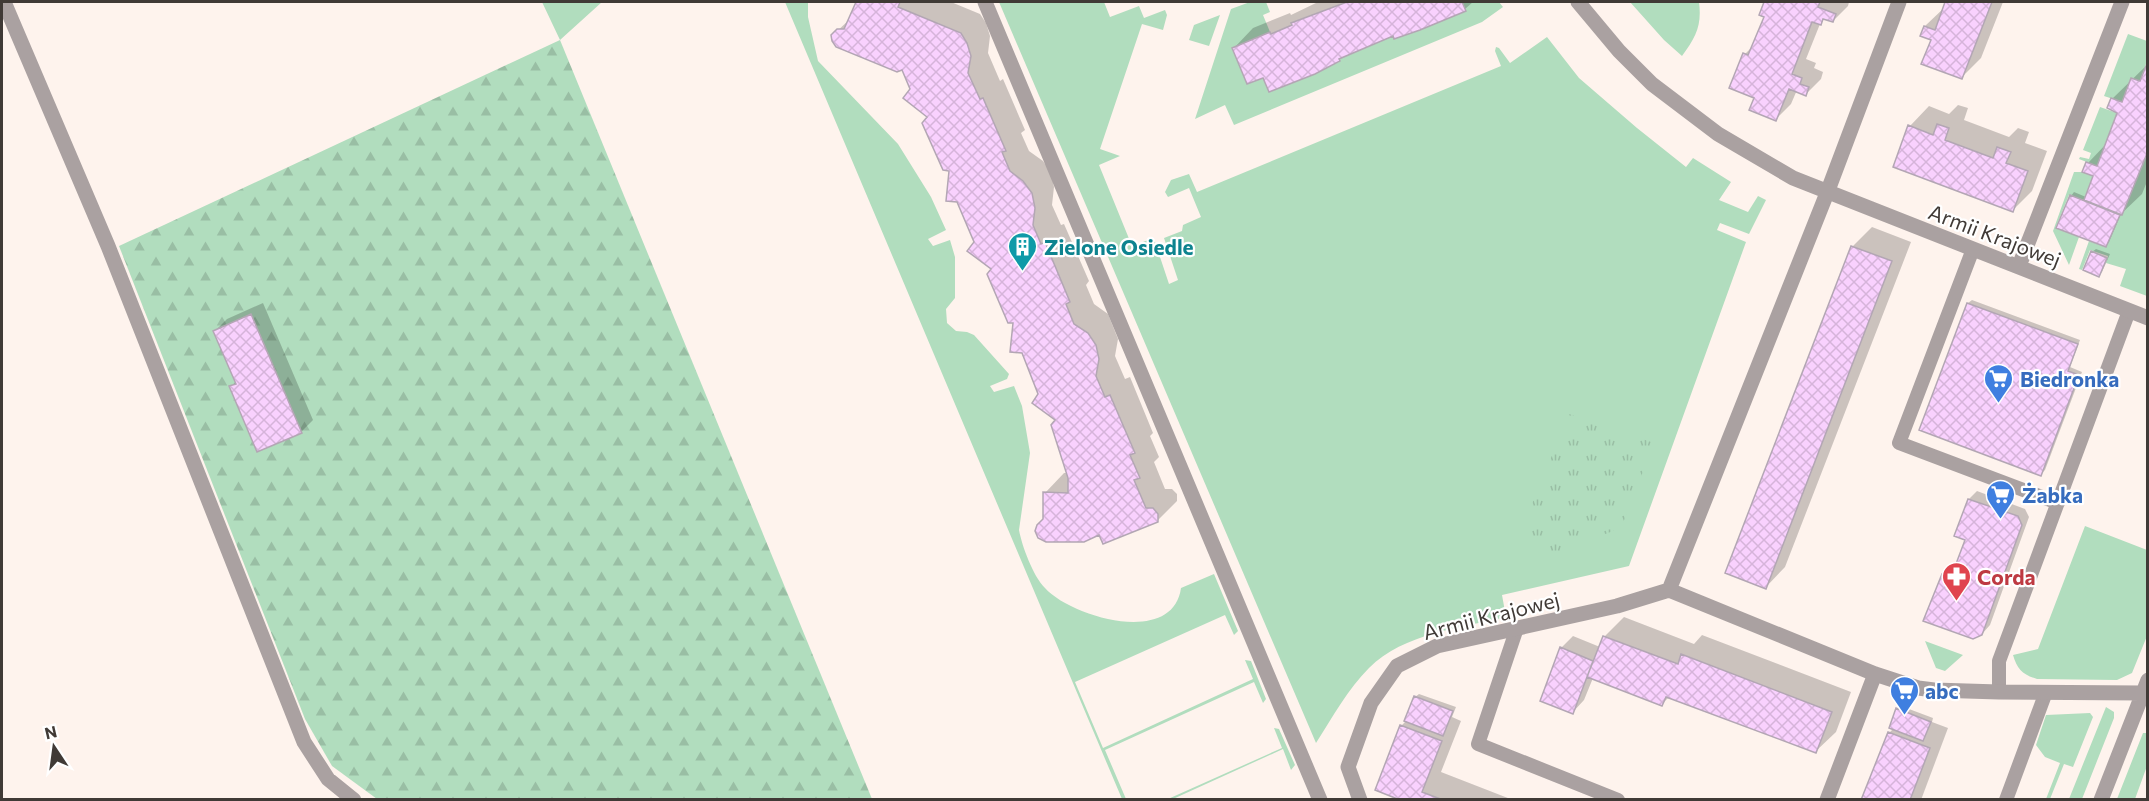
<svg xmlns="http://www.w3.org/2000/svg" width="2149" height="801" font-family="Commissioner,sans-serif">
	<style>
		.grass { fill: #b1ddbe }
		.forest { fill: url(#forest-firs) }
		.park { fill: url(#park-tufts) }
		.shadow { fill: #0003 }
		.building { fill: url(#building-cross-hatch); stroke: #b3a6b4; stroke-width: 1.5 }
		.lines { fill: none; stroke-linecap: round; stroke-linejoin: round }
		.service { stroke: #aaa1a1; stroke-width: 14 }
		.minor { stroke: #aaa1a1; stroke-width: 15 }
		.labels { text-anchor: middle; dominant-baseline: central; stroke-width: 4.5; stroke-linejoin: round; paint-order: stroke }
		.street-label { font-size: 21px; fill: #403a36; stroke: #fff }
		.culture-label { font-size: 21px; font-weight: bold; fill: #0d838f; stroke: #fff; text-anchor: start }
		.shop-label { font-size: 21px; font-weight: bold; fill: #366cbe; stroke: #fff; text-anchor: start }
		.health-label { font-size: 21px; font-weight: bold; fill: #be3a42; stroke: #fff; text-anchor: start }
	</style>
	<defs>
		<pattern id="forest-firs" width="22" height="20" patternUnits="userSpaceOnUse" patternTransform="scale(1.5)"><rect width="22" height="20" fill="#b1ddbe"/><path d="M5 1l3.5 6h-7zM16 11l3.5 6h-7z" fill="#99bea4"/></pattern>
		<pattern id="park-tufts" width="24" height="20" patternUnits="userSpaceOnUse" patternTransform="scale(1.5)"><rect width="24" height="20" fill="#b1ddbe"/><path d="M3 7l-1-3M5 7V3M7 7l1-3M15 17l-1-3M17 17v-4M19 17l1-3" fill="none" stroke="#99bea4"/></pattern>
		<pattern id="building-cross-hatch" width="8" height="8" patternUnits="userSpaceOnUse" patternTransform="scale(1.5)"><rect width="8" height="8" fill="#f9d1fe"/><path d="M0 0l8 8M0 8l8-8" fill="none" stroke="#d6b4da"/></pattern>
	</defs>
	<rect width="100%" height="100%" fill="#fef3ed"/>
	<!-- grass -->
	<path class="grass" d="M 542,2 L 602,2 L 560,40 Z
		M 785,2 L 808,2 L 808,17 L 818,61 L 898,144 L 931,197 L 946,230 L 928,239 L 933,246 L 950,240 L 955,257 L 955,298 L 946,309 L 947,323 L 956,331 L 967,332 L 974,335 L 1009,374 L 1007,379 L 990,386 L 994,392 L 1014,386 L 1022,406 L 1030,453 L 1019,530 C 1022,546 1033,576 1045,588 C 1071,617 1173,647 1181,588 L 1214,574 L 1238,631 L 1234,635 L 1225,615 L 1075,682 L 1103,748 L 1253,679 L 1245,660 L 1251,661 L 1266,699 L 1263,703 L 1254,682 L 1105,750 L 1126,799 L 1122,799 Z
		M 999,2 L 1104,2 L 1110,17 L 1139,6 L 1144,18 L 1165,10 L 1167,15 L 1163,30 L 1142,24 L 1100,149 L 1120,156 L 1099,165 L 1132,246 L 1151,239 L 1155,242 L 1169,284 L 1178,280 L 1164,238 L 1182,231 L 1183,225 L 1201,217 L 1189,188 L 1168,197 L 1165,192 L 1171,180 L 1189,174 L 1197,192 L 1501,66 L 1495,51 L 1496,47 L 1499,48 L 1510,63 L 1547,37 L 1579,78 L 1637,128 L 1686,167 L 1693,158 L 1731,182 L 1719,200 L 1748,212 L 1758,196 L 1766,200 L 1749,234 L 1720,223 L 1717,230 L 1746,242 L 1629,566 L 1502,595 L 1506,617 C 1461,628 1404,633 1369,668 C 1348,689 1332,718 1316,743 Z
		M 1250,2 L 1266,2 L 1270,12 L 1263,15 L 1270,32 L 1232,48 L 1247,84 L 1263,78 L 1270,92 L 1339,62 L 1339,59 L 1393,36 L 1466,11 L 1462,2 L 1499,2 L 1503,7 L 1482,22 L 1234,125 L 1225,105 L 1195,119 L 1231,9 Z
		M 1630,2 L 1699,2 C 1702,26 1696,37 1682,56 L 1664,40 Z
		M 1220,15 L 1209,46 L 1189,40 L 1194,25 Z
		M 2128,34 L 2147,41 L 2147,61 L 2140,81 L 2131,78 L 2122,102 L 2104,96 Z
		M 2100,107 L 2117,113 L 2097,166 L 2079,159 L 2080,157 L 2089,159 L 2091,153 L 2083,150 Z
		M 2147,151 L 2147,296 L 2120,286 L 2126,269 L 2106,263 L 2108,256 L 2090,250 L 2082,270 L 2079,269 L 2089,241 L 2106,247 L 2120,215 L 2122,215 Z
		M 2074,172 L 2082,172 L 2093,176 L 2084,200 L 2069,195 L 2056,227 L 2079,237 L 2069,265 L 2053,231 Z
		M 2085,526 L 2147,550 L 2147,636 L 2132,673 L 2117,680 L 2037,679 C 2023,675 2017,669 2013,655 L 2038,649 Z
		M 1925,641 L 1963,655 L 1945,671 L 1936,668 Z
		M 2106,707 L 2114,712 L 2114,718 L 2082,799 L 2069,799 Z
		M 2090,713 L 2093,717 L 2073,767 L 2064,764 L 2050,799 L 2046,799 L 2060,763 L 2045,757 L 2036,745 L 2046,715 Z
		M 1274,728 L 1279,729 L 1295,765 L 1291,770 L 1283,749 L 1173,799 L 1168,799 L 1282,748 Z
		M 2143,733 L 2147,733 L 2147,766 L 2135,799 L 2117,799 Z"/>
	<!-- forest -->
	<path class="forest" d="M 560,40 L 872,799 L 377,799 L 332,766 L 305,719 L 119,246 Z"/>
	<!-- park -->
	<path class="park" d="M 1569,414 L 1654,443 L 1621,528 L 1555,553 L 1518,538 Z"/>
	<!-- shadow -->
	<path class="shadow" d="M 857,2 L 951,2 L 980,14 L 986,23 L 990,36 L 988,53 L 1000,81 L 1003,79 L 1025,130 L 1021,133 L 1029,151 L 1043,161 L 1051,173 L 1054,187 L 1052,205 L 1061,225 L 1064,224 L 1089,281 L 1086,285 L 1094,304 L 1108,314 L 1118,339 L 1115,356 L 1125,379 L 1130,377 L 1153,433 L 1150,436 L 1159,457 L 1154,462 L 1165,489 L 1172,489 L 1177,494 L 1177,501 L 1157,521 L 1100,533 L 1044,520 L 1045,493 L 1064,473 L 1068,473 L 1057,420 L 1040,394 L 1015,322 L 993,269 L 976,242 L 951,169 L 929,117 L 911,90 L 903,69 L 833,35 L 851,18 Z
		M 1318,2 L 1473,2 L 1465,9 L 1394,34 L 1344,55 L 1339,60 L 1264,76 L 1234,48 L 1253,28 L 1290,13 L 1291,15 Z
		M 1766,2 L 1849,2 L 1848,6 L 1833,21 L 1825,18 L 1820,24 L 1806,59 L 1816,63 L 1814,68 L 1823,72 L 1821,79 L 1806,94 L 1797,90 L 1791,104 L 1776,119 L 1756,97 L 1745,54 L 1754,45 L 1766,16 L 1761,14 Z
		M 1947,2 L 2003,2 L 1981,58 L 1961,78 L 1932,39 L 1922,35 L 1925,26 L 1945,7 Z
		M 2148,64 L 2148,179 L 2142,194 L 2121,214 L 2109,242 L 2106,246 L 2071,196 L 2074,192 L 2086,197 L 2095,175 L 2088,163 L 2107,143 L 2119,112 L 2112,99 Z
		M 1958,105 L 1968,108 L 1964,120 L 2009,137 L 2018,128 L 2029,132 L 2025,143 L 2047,151 L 2032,191 L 2013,210 L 1910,126 L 1929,106 L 1949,114 Z
		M 1872,227 L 1911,242 L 1785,567 L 1766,587 L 1852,247 Z
		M 2096,249 L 2110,254 L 2102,272 L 2099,275 L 2092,252 Z
		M 1972,300 L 2080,340 L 2070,367 L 2082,372 L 2045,470 L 2041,474 L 1968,303 Z
		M 263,303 L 313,420 L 301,432 L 231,387 L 236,381 L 215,331 L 227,319 Z
		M 1977,491 L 2025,509 L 2029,517 L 1990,625 L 1982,634 L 1925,620 L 1943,574 L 1951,566 L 1956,568 L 1967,539 L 1969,499 Z
		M 1624,617 L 1694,644 L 1702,635 L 1851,692 L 1836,732 L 1816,751 L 1670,696 L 1662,704 L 1593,678 L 1584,700 L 1573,712 L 1561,648 L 1573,636 L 1600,647 L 1604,637 Z
		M 1419,694 L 1456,707 L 1452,717 L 1461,721 L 1441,772 L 1513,800 L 1404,800 L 1401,726 L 1406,721 L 1415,697 Z
		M 1901,706 L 1933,718 L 1932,722 L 1948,728 L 1921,800 L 1863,800 L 1889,733 L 1894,728 L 1898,709 Z"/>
	<!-- building -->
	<path class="building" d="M 856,2 L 900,2 L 898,7 L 961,33 L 967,43 L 971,56 L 968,73 L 980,99 L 983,98 L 1006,151 L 1002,152 L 1010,171 L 1023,181 L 1032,193 L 1035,208 L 1033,225 L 1041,244 L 1045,242 L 1070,302 L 1066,304 L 1074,324 L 1088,333 L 1096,345 L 1099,359 L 1096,376 L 1105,397 L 1110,395 L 1135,453 L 1130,455 L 1140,478 L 1134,480 L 1146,508 L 1153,508 L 1158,514 L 1158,522 L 1103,544 L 1099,535 L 1084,542 L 1046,542 L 1038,538 L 1035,531 L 1037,525 L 1043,519 L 1043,492 L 1068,493 L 1068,478 L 1051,425 L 1055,420 L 1032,403 L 1038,394 L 1022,353 L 1010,352 L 1013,323 L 1008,323 L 987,274 L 991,269 L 967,251 L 974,242 L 957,202 L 946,201 L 949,171 L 943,170 L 922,123 L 927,117 L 903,98 L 910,89 L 902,70 L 897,72 L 836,47 L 832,41 L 831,35 L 837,29 L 844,29 Z
		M 1347,2 L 1462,2 L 1466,11 L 1420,30 L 1394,39 L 1393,36 L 1339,59 L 1340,61 L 1315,74 L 1269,92 L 1263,78 L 1247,84 L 1232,48 L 1270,32 L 1271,34 L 1292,25 L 1291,23 Z
		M 1764,2 L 1820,2 L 1818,7 L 1836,14 L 1833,22 L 1823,19 L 1821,25 L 1812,22 L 1792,74 L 1802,78 L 1800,84 L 1809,87 L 1806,96 L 1789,89 L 1776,121 L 1749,110 L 1754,98 L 1729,88 L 1743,53 L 1748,55 L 1764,17 L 1759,15 Z
		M 1945,2 L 1992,2 L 1962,79 L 1921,64 L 1931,40 L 1920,36 L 1924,26 L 1935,30 Z
		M 2148,61 L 2148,151 L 2122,215 L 2084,200 L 2093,176 L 2082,172 L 2086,162 L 2097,166 L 2117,113 L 2107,108 L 2111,98 L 2122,102 L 2131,78 L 2140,81 Z
		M 1937,124 L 1949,128 L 1945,140 L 1993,158 L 1997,147 L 2011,152 L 2006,163 L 2028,171 L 2013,212 L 1893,167 L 1908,125 L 1933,135 Z
		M 2070,195 L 2120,215 L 2106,247 L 2056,228 Z
		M 1851,246 L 1892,261 L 1766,589 L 1725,573 Z
		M 2091,251 L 2107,258 L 2099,277 L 2083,270 Z
		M 1967,303 L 2078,344 L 2068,371 L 2079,375 L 2041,476 L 1919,430 Z
		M 251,314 L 302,433 L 257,452 L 229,386 L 236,384 L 213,331 Z
		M 1968,499 L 2018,516 L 2022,525 L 1982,635 L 1973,639 L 1923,621 L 1942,574 L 1951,577 L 1965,540 L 1954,536 Z
		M 1603,636 L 1678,664 L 1681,654 L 1832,712 L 1816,753 L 1666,697 L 1662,706 L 1587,677 Z
		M 1560,647 L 1593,661 L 1573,714 L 1540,701 Z
		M 1414,696 L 1453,711 L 1443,736 L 1404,721 Z
		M 1896,708 L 1931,722 L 1923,741 L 1889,728 Z
		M 1400,725 L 1442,741 L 1422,792 L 1443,800 L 1400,800 L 1375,790 Z
		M 1888,732 L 1930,748 L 1910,800 L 1861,800 Z"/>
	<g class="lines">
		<!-- service -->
		<path class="service" d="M 1973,249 L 1899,443 L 2058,503
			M 1517,628 L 1478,744 L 1618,800
			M 1999,692 L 1999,661 L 2129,311
			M 2006,800 L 2046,692"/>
		<!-- minor -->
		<path class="minor" d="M 4,2 L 108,246 L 304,742 L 328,779 L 354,800
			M 985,2 L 1320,800
			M 1578,2 L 1619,51 L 1652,84 L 1718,134 L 1793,178 L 2148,318
			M 2019,266 L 2122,2
			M 1669,590 L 1827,193 L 1899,2
			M 1360,800 L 1348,767 L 1371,703 L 1397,666 L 1437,646 L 1617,606 L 1669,590 L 1875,674 L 1918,688 L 1934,690 L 1999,692 L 2142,693
			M 1827,800 L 1875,674
			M 2101,800 L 2148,680"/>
	</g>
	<!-- icons -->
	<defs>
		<symbol id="building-pin" viewBox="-11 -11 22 30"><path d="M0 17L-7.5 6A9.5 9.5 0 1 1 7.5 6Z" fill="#0f9aa8" stroke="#fff"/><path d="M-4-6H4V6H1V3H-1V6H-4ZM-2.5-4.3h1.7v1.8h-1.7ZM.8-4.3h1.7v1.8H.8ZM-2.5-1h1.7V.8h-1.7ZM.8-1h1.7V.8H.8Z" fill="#fff"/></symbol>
		<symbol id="supermarket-pin" viewBox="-11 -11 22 30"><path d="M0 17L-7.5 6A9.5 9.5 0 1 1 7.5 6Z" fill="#3f7fe0" stroke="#fff"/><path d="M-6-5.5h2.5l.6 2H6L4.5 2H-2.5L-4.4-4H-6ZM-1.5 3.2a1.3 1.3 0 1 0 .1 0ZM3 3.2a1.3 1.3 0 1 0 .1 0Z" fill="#fff"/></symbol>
		<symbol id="pharmacy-pin" viewBox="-11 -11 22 30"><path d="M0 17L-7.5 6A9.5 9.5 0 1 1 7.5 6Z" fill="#e0444e" stroke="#fff"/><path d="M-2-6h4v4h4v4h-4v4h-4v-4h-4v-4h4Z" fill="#fff"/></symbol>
	</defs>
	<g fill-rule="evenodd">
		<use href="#building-pin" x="1006" y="230" width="33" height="45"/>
		<use href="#supermarket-pin" x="1982" y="362" width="33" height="45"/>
		<use href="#supermarket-pin" x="1984" y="478" width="33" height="45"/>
		<use href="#pharmacy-pin" x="1940" y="560" width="33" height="45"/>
		<use href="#supermarket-pin" x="1888" y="674" width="33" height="45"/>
	</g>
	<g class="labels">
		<!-- street labels -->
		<g class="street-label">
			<text transform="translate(1995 235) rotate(21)">Armii Krajowej</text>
			<text transform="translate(1491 615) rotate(-14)">Armii Krajowej</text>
		</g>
		<!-- culture labels -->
		<g class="culture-label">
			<text x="1044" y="246">Zielone Osiedle</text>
		</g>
		<!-- shop labels -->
		<g class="shop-label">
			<text x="2020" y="378">Biedronka</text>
			<text x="2022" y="494">Żabka</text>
			<text x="1925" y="690">abc</text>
		</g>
		<!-- health labels -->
		<g class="health-label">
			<text x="1977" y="576">Corda</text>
		</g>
	</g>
	<!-- border -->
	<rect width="2149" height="801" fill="none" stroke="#403a36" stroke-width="6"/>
	<!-- north arrow -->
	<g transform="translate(54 747) rotate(347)" stroke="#ffffff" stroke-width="4.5" paint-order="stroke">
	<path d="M0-4.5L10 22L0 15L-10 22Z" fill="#403a36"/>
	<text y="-9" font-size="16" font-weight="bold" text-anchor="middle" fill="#403a36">N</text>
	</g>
</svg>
